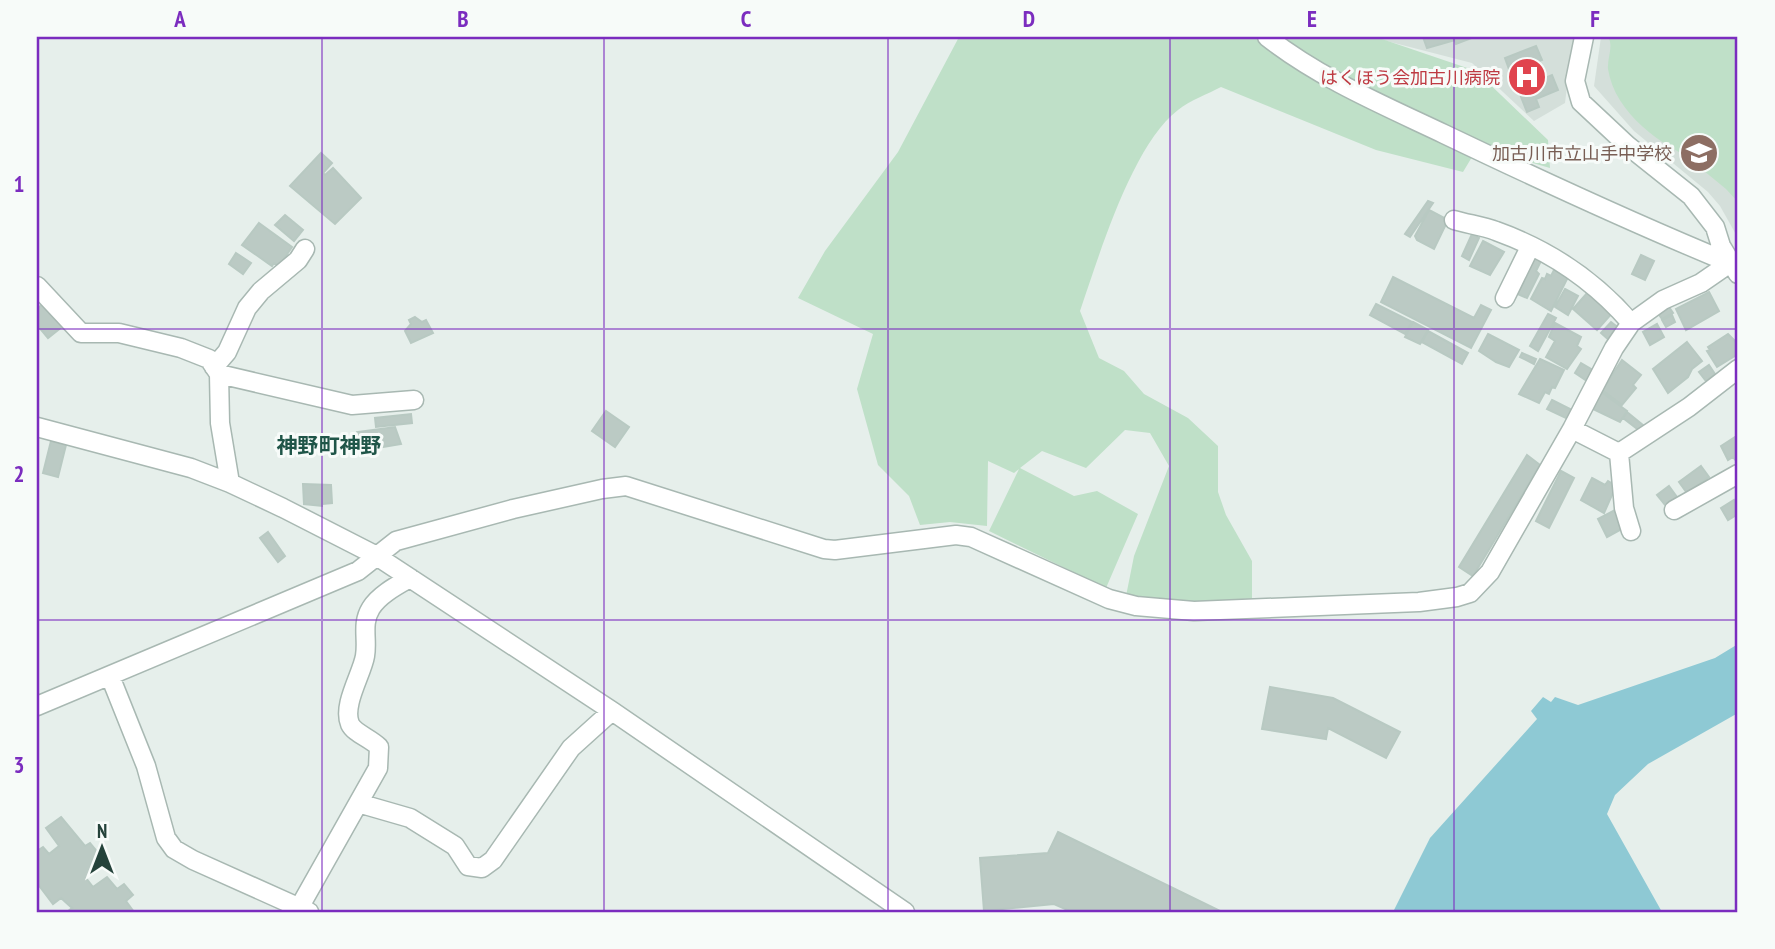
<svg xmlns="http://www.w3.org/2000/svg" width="1775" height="949" font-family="'PT Sans Narrow','Noto Sans JP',sans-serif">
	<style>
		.built { fill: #d4dfda }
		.green { fill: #bfe0c8 }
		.water { fill: #8ec9d4 }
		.building { fill: #bbcac4; stroke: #b8c9c2; stroke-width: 2 }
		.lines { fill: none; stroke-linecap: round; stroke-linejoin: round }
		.minor-casing { stroke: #a8b8b2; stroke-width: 21 }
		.minor { stroke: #fff; stroke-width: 18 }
		.grid { fill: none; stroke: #7b2cbf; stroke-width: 2; stroke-opacity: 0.55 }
		.labels { text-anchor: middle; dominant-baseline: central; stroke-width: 6; stroke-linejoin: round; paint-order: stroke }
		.health-label { font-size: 18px; fill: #be3a42; stroke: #f7fbf9; text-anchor: end }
		.education-label { font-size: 18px; fill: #785e54; stroke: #f7fbf9; text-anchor: end }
		.quarter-label { font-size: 21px; font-weight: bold; fill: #1f5548; stroke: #f7fbf9 }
		.neatline { fill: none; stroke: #7b2cbf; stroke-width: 2.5 }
		.grid-label { font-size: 23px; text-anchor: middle; font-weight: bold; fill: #7b2cbf }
	</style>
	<rect width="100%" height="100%" fill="#e6efeb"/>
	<!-- built -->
	<path class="built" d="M 1371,37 L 1577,37 L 1571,52 L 1565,103 L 1534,121 L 1472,63 Z
		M 1601,37 L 1738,37 L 1738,238 L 1720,206 L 1708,192 L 1634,131 L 1594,86 Z"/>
	<!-- green -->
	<path class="green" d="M 959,37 L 1376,37 L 1476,71 L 1548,140 L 1550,168 L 1478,147 L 1463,172 L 1376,150 L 1221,87 C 1208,94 1190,100 1178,110 C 1132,145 1099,256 1080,311 L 1099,358 L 1124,371 L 1144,394 L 1188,418 L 1218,446 L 1218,492 L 1226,515 L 1252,561 L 1252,600 L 1174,602 L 1126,596 L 1134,556 L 1169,466 L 1150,433 L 1125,430 L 1086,468 L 1042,451 L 1020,468 L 1074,496 L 1097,491 L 1138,514 L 1106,588 L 989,531 L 1019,469 L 1014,473 L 988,461 L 987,526 L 950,522 L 920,525 L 909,496 L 878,465 L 857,389 L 873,334 L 798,298 L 825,251 L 898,152 Z
		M 1608,37 L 1738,37 L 1738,202 L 1726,189 L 1698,166 L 1701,163 C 1662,146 1615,114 1608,69 C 1607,58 1614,46 1608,37 Z"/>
	<!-- water -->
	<path class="water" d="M 1738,644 L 1738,713 L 1648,764 L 1615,795 L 1607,814 L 1662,912 L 1393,912 L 1430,838 L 1537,719 L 1531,711 L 1543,697 L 1551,702 L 1555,697 L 1578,705 L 1715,658 Z"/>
	<!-- building -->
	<path class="building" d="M 1423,37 L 1474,37 L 1456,44 L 1455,40 L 1427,48 Z
		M 1536,46 L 1542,60 L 1510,72 L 1505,58 Z
		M 1552,75 L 1558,90 L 1536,99 L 1539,107 L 1527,112 L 1518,89 Z
		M 321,153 L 332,163 L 323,173 L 325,175 L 333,168 L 361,198 L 335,224 L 290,186 Z
		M 1428,201 L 1433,203 L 1410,237 L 1405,234 Z
		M 1429,210 L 1448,220 L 1434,249 L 1417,240 L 1415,236 Z
		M 285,215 L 303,230 L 294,241 L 275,225 Z
		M 259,223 L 292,247 L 279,266 L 274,263 L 272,266 L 242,245 Z
		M 1472,234 L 1479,238 L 1469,260 L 1462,256 Z
		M 1483,241 L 1504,252 L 1490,275 L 1470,266 Z
		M 236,253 L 251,263 L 243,274 L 229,264 Z
		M 1641,255 L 1654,261 L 1645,280 L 1632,274 Z
		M 1533,257 L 1541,261 L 1536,271 L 1539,274 L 1527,298 L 1513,292 Z
		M 1554,270 L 1568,277 L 1551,311 L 1531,299 L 1542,278 L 1545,279 L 1547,274 L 1551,276 Z
		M 1393,277 L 1474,318 L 1481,305 L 1491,310 L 1471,348 L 1381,302 Z
		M 1565,289 L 1578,296 L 1568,315 L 1555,307 Z
		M 1589,291 L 1613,312 L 1597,330 L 1573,309 Z
		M 1709,292 L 1719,311 L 1686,330 L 1676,309 Z
		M 44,303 L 63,326 L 48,338 L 37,325 L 37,309 Z
		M 1376,304 L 1412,322 L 1405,334 L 1370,315 Z
		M 1669,307 L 1673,313 L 1662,319 L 1658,313 Z
		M 1548,314 L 1556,318 L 1538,351 L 1530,346 Z
		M 1672,315 L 1675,322 L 1666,327 L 1662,320 Z
		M 415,317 L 422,322 L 426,320 L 433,333 L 411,343 L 405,331 L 411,324 L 409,320 Z
		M 1413,322 L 1428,330 L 1420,344 L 1405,337 Z
		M 1611,322 L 1620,329 L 1610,341 L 1601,333 Z
		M 1555,323 L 1581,337 L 1577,346 L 1581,349 L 1567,369 L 1546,357 L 1555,341 L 1549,337 Z
		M 1657,324 L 1664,337 L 1650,345 L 1643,332 Z
		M 1428,331 L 1468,353 L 1462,364 L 1422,342 Z
		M 1488,334 L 1519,350 L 1509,367 L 1496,362 L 1479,351 Z
		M 1728,334 L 1738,344 L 1738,354 L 1717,367 L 1707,351 L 1710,350 L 1708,347 Z
		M 1687,342 L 1702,361 L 1692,369 L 1688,377 L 1668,393 L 1653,369 Z
		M 1522,353 L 1536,359 L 1534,364 L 1520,357 Z
		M 1540,359 L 1564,370 L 1555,388 L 1552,387 L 1549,394 L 1545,392 L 1539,403 L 1519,394 Z
		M 1622,360 L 1641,375 L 1633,385 L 1636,388 L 1622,405 L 1602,390 Z
		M 1581,363 L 1593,370 L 1587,381 L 1575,373 Z
		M 1709,365 L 1715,374 L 1706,381 L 1699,372 Z
		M 1600,391 L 1627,411 L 1620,422 L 1591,408 Z
		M 1552,400 L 1572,410 L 1568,419 L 1547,409 Z
		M 606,411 L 629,427 L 615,447 L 592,431 Z
		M 1627,412 L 1644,426 L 1640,431 L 1623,418 Z
		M 411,414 L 412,423 L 376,427 L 375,418 Z
		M 395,427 L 401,444 L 359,451 L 357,432 Z
		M 1738,435 L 1738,463 L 1733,457 L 1728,460 L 1721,446 Z
		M 51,441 L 66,445 L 58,477 L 43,473 Z
		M 1527,455 L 1540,465 L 1473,576 L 1459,567 Z
		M 1701,466 L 1709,477 L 1687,493 L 1679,482 Z
		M 1561,471 L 1574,478 L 1549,528 L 1536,521 Z
		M 1592,478 L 1605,485 L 1608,481 L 1616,486 L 1604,513 L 1581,500 Z
		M 303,484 L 331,485 L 332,503 L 322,504 L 322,506 L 304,504 Z
		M 1669,486 L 1677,497 L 1666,506 L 1657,495 Z
		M 1734,500 L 1738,507 L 1738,514 L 1728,520 L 1721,508 Z
		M 1617,509 L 1627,526 L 1607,537 L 1598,519 Z
		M 268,532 L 285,556 L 278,562 L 260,538 Z
		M 1270,687 L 1333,698 L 1400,732 L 1386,758 L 1328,728 L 1326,739 L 1262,729 Z
		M 61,817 L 85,846 L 90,843 L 99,854 L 92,860 L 97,868 L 86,878 L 93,887 L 107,877 L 117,889 L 124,884 L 133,895 L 126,901 L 134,912 L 67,912 L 72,908 L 61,898 L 53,904 L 37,883 L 37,851 L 43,847 L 49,854 L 59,846 L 46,828 Z
		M 1058,832 L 1222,912 L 1072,912 L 1054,904 L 984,911 L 980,858 L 1048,853 Z"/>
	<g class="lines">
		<defs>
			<path id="minor" d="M 1267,37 C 1321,79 1383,105 1444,134 C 1538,179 1633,223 1730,263
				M 1584,37 L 1575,81 L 1581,102 L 1627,145 L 1691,196 L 1715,227 L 1721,246 L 1738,274
				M 1454,220 C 1467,224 1483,226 1496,231 C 1549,250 1594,280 1631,323
				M 37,286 L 81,333 L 119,333 L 181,348 L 209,359 L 219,374 L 220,423 L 230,483
				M 1505,298 L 1530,247
				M 214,367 L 227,352 L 247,308 L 261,291 L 298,260 L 305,249
				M 219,374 L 352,405 L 414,400
				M 37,427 L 191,468 L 230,483 L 283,508 L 375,555 L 612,711 L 905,912
				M 1572,429 L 1619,453 L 1689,407 L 1738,369
				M 1619,453 L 1624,508 L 1631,531
				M 1674,510 L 1738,474
				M 110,676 L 146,766 L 166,838 L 174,849 L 193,860 L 309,912
				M 37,706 L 358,571 L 396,541 L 513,509 L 602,489 L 626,486 L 824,549 L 835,550 L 956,535 L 971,537 L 1109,599 L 1136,606 L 1194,611 L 1419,602 L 1457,597 L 1470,593 L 1490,572 L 1572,429 L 1614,348 L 1631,323 L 1663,300 L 1701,283 L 1730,263
				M 358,803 L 410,818 L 455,846 L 468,866 L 482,868 L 493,860 L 571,748 L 612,711
				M 299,908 L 378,768 L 379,747 C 370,738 354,733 350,724 C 342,705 362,674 365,656 C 368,639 361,624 371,608 C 379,595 396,586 410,578"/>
		</defs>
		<!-- minor casing -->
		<use href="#minor" class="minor-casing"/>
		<!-- minor -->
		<use href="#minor" class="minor"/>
	</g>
	<!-- grid -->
	<path class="grid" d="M 322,37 L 322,912M 604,37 L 604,912M 888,37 L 888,912M 1170,37 L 1170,912M 1454,37 L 1454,912M 37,329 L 1738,329M 37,620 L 1738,620"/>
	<!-- icons -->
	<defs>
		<symbol id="hospital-disc" viewBox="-11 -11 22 22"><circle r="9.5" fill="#e0444e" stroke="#f7fbf9"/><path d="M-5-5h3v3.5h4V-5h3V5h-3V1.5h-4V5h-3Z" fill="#fff"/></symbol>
		<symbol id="school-disc" viewBox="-11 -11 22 22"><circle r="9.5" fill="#8d6e63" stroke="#f7fbf9"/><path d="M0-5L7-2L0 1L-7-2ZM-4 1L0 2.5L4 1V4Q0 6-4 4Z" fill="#fff"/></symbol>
	</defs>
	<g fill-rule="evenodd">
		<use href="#hospital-disc" x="1505" y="55" width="44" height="44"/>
		<use href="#school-disc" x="1677" y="131" width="44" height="44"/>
	</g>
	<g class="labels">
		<!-- health labels -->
		<g class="health-label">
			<text x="1500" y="77">はくほう会加古川病院</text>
		</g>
		<!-- education labels -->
		<g class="education-label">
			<text x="1672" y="153">加古川市立山手中学校</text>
		</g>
		<!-- quarter labels -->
		<g class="quarter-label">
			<text x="329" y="445">神野町神野</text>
		</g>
	</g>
	<!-- border -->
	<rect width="1775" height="949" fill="none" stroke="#f7fbf9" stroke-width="77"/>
	<!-- north arrow -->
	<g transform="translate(102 848)" stroke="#f7fbf9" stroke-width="5" paint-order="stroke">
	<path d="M0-5L12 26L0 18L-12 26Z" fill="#24423a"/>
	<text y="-10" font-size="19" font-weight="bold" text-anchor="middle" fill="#24423a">N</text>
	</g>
	<rect x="38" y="38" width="1698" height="873" class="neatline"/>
	<g class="grid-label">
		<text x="180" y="27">A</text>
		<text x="463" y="27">B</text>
		<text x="746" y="27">C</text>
		<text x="1029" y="27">D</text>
		<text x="1312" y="27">E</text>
		<text x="1595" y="27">F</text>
		<text x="19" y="192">1</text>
		<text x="19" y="482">2</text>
		<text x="19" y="773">3</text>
	</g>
</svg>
